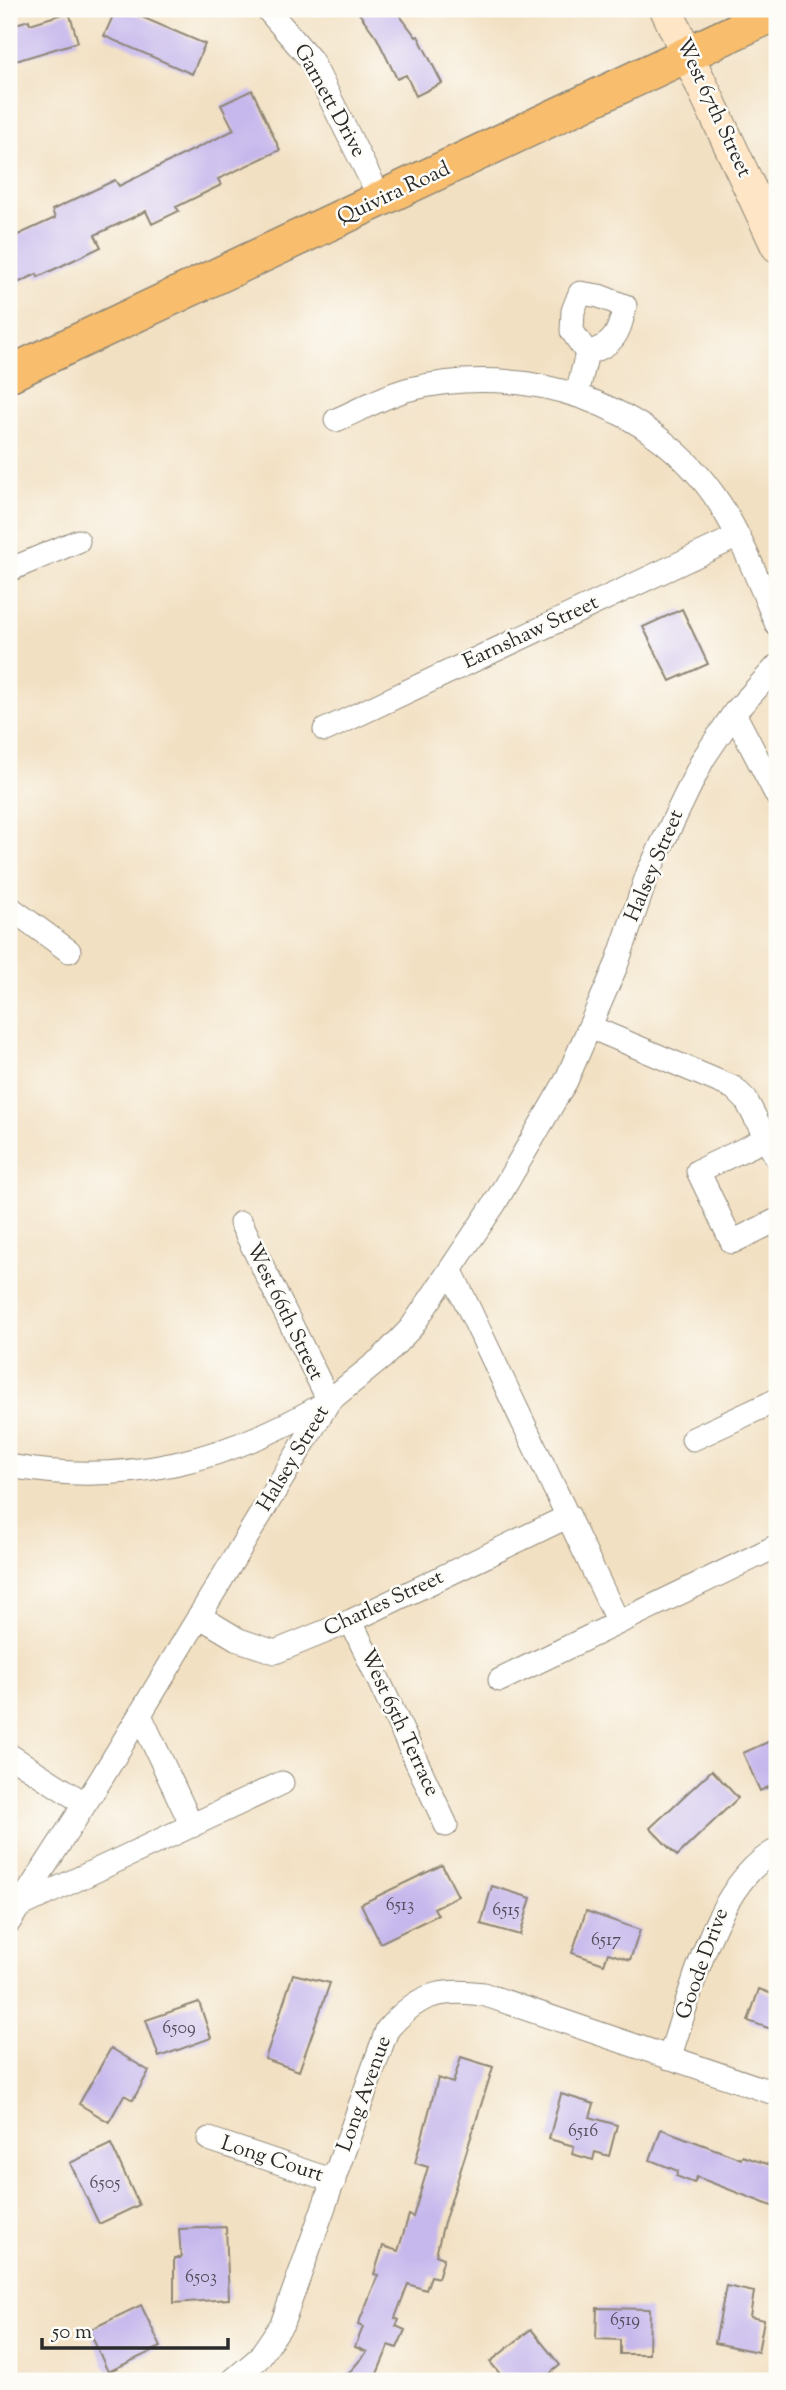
<svg xmlns="http://www.w3.org/2000/svg" width="786" height="2390" font-family="'Sorts Mill Goudy',serif">
	<style>
		.building { fill: #c6b7ec }
		.lines { fill: none; stroke-linecap: round; stroke-linejoin: round }
		.street-casing { stroke: #8e8676; stroke-width: 25 }
		.secondary-casing { stroke: #8e8676; stroke-width: 34 }
		.primary-casing { stroke: #8e8676; stroke-width: 38 }
		.street { stroke: #fff; stroke-width: 23 }
		.secondary { stroke: #fde5c5; stroke-width: 32 }
		.primary { stroke: #f9be6d; stroke-width: 35 }
		.labels { text-anchor: middle; dominant-baseline: central; stroke-width: 5; stroke-linejoin: round; paint-order: stroke }
		.number-label { font-size: 18px; fill: #524e5b }
		.street-label { font-size: 21px; fill: #2b2b2b; stroke: #fdfcf7 }
	</style>
	<rect width="100%" height="100%" fill="#fdfcf7"/>
	<filter id="ink" filterUnits="userSpaceOnUse"><feTurbulence type="fractalNoise" baseFrequency=".0143" numOctaves="2"/><feDisplacementMap in="SourceGraphic" scale="14" xChannelSelector="R" yChannelSelector="G"/><feConvolveMatrix kernelMatrix="1 2 1 2 8 2 1 2 1" color-interpolation-filters="sRGB"/></filter>
	<filter id="wash" filterUnits="userSpaceOnUse"><feTurbulence type="fractalNoise" baseFrequency=".00686" numOctaves="4" result="noise"/><feDisplacementMap in="SourceGraphic" scale="28" xChannelSelector="R" yChannelSelector="G"/><feGaussianBlur stdDeviation="1.57" result="paint"/><feColorMatrix in="noise" values="0 0 0 0 0 0 0 0 0 0 0 0 0 0 0 0 0 1.4 0 .05"/><feComposite in="paint" operator="in"/></filter>
	<g filter="url(#wash)">
		<rect width="100%" height="100%" fill="#f2e0c2"/>
		<g id="blocks">
			<!-- building -->
			<path class="building" d="M 116,9 L 123,9 L 205,44 L 192,74 L 104,36 Z
				M 356,9 L 395,9 L 416,37 L 418,36 L 442,83 L 416,96 L 406,75 L 397,79 L 377,38 Z
				M 69,12 L 78,42 L 9,63 L 9,26 L 29,20 L 30,24 Z
				M 252,90 L 280,150 L 218,179 L 221,185 L 176,207 L 179,211 L 152,224 L 146,211 L 95,235 L 101,247 L 38,277 L 37,274 L 9,287 L 9,239 L 55,218 L 52,210 L 115,180 L 119,186 L 234,130 L 221,105 Z
				M 682,609 L 708,664 L 670,681 L 643,627 Z
				M 777,1738 L 777,1783 L 760,1791 L 743,1753 Z
				M 712,1770 L 738,1798 L 677,1856 L 650,1828 Z
				M 442,1865 L 458,1896 L 434,1908 L 438,1915 L 380,1943 L 361,1904 Z
				M 492,1886 L 531,1898 L 520,1935 L 481,1924 Z
				M 586,1911 L 640,1930 L 630,1960 L 608,1953 L 604,1964 L 572,1953 Z
				M 293,1974 L 330,1983 L 299,2071 L 265,2059 Z
				M 759,1989 L 777,1996 L 777,2031 L 748,2021 Z
				M 199,2002 L 211,2038 L 159,2057 L 146,2020 Z
				M 111,2048 L 149,2071 L 133,2100 L 124,2095 L 109,2122 L 79,2104 Z
				M 461,2057 L 493,2067 L 443,2226 L 436,2255 L 444,2258 L 438,2278 L 431,2276 L 426,2290 L 408,2284 L 395,2318 L 399,2320 L 396,2326 L 405,2330 L 397,2348 L 389,2345 L 374,2381 L 342,2381 L 367,2352 L 355,2347 L 363,2327 L 358,2325 L 378,2275 L 374,2274 L 383,2246 L 398,2251 L 409,2215 L 413,2217 L 428,2167 L 415,2163 L 438,2078 L 453,2083 Z
				M 561,2094 L 594,2104 L 590,2117 L 617,2125 L 609,2156 L 595,2152 L 593,2160 L 572,2154 L 574,2146 L 549,2139 Z
				M 661,2129 L 741,2159 L 742,2156 L 777,2167 L 777,2208 L 697,2177 L 694,2183 L 676,2176 L 678,2171 L 650,2160 Z
				M 111,2144 L 139,2205 L 99,2224 L 70,2163 Z
				M 226,2227 L 229,2299 L 174,2303 L 174,2258 L 181,2258 L 179,2229 Z
				M 726,2286 L 754,2292 L 750,2317 L 764,2320 L 758,2352 L 715,2343 Z
				M 141,2305 L 161,2347 L 108,2372 L 89,2330 Z
				M 597,2308 L 650,2309 L 649,2354 L 620,2354 L 620,2340 L 596,2339 Z
				M 531,2329 L 560,2365 L 541,2381 L 536,2381 L 529,2373 L 519,2381 L 506,2381 L 490,2362 Z"/>
		</g>
	</g>
	<g filter="url(#ink)">
		<use href="#blocks" fill-opacity="0" stroke="#8e8676" stroke-width="2"/>
		<g class="lines">
			<defs>
				<path id="street" d="M 267,9 L 311,60 L 381,200
					M 577,394 L 587,353 L 572,331 L 573,311 L 580,293 L 599,296 L 625,306 C 619,333 615,345 587,353
					M 336,420 C 360,410 385,395 410,389 C 524,361 655,402 720,504 C 744,542 760,585 777,625
					M 9,570 L 78,541
					M 734,713 L 777,796
					M 325,730 L 736,537
					M 9,907 L 69,951
					M 590,1027 L 734,1088 L 746,1100 L 777,1159
					M 768,1138 L 698,1171 L 732,1242 L 777,1220
					M 451,1271 L 618,1622
					M 693,1439 L 777,1400
					M 9,1466 C 126,1487 228,1461 329,1401 L 241,1223
					M 199,1616 L 239,1640 L 275,1652 L 351,1621 L 569,1516
					M 351,1621 L 446,1825
					M 500,1680 L 777,1546
					M 140,1715 L 192,1826
					M 9,1755 L 84,1803
					M 18,1907 L 282,1783
					M 9,1922 L 101,1779 L 329,1401 L 383,1357 L 411,1328 L 495,1203 L 566,1081 L 616,966 L 648,873 L 703,759 L 734,713 L 777,666
					M 669,2058 C 692,1993 714,1883 777,1850
					M 209,2139 L 334,2181
					M 232,2381 L 258,2359 L 282,2324 L 387,2030 C 417,1995 438,1988 483,1994 L 777,2094"/>
				<path id="secondary" d="M 666,9 L 777,246"/>
				<path id="primary" d="M 9,374 L 777,12"/>
			</defs>
			<!-- street casing -->
			<use href="#street" class="street-casing"/>
			<!-- secondary casing -->
			<use href="#secondary" class="secondary-casing"/>
			<!-- primary casing -->
			<use href="#primary" class="primary-casing"/>
			<!-- street -->
			<use href="#street" class="street"/>
			<!-- secondary -->
			<use href="#secondary" class="secondary"/>
			<!-- primary -->
			<use href="#primary" class="primary"/>
		</g>
	</g>
	<g class="labels">
		<!-- number labels -->
		<g class="number-label">
			<text x="400" y="1906">6513</text>
			<text x="506" y="1911">6515</text>
			<text x="606" y="1941">6517</text>
			<text x="179" y="2029">6509</text>
			<text x="583" y="2132">6516</text>
			<text x="105" y="2184">6505</text>
			<text x="201" y="2278">6503</text>
			<text x="625" y="2321">6519</text>
		</g>
		<!-- street labels -->
		<g class="street-label">
			<text transform="translate(329 101) rotate(61)">Garnett Drive</text>
			<text transform="translate(713 108) rotate(65)">West 67th Street</text>
			<text transform="translate(394 194) rotate(-25)">Quivira Road</text>
			<text transform="translate(531 633) rotate(-25)">Earnshaw Street</text>
			<text transform="translate(655 866) rotate(-67)">Halsey Street</text>
			<text transform="translate(284 1312) rotate(64)">West 66th Street</text>
			<text transform="translate(294 1459) rotate(-59)">Halsey Street</text>
			<text transform="translate(384 1604) rotate(-25)">Charles Street</text>
			<text transform="translate(399 1723) rotate(65)">West 65th Terrace</text>
			<text transform="translate(703 1964) rotate(-70)">Goode Drive</text>
			<text transform="translate(365 2094) rotate(-70)">Long Avenue</text>
			<text transform="translate(272 2160) rotate(18)">Long Court</text>
		</g>
	</g>
	<!-- margin -->
	<rect width="786" height="2390" fill="none" stroke="#fdfcf7" stroke-width="35"/>
	<!-- scale -->
	<path d="M42 2338v10h186v-10" fill="none" stroke="#2b2b2b" stroke-width="3.5"/>
	<text x="52" y="2338" font-size="21" fill="#2b2b2b" stroke="#fdfcf7" stroke-width="5" paint-order="stroke">50 m</text>
</svg>
